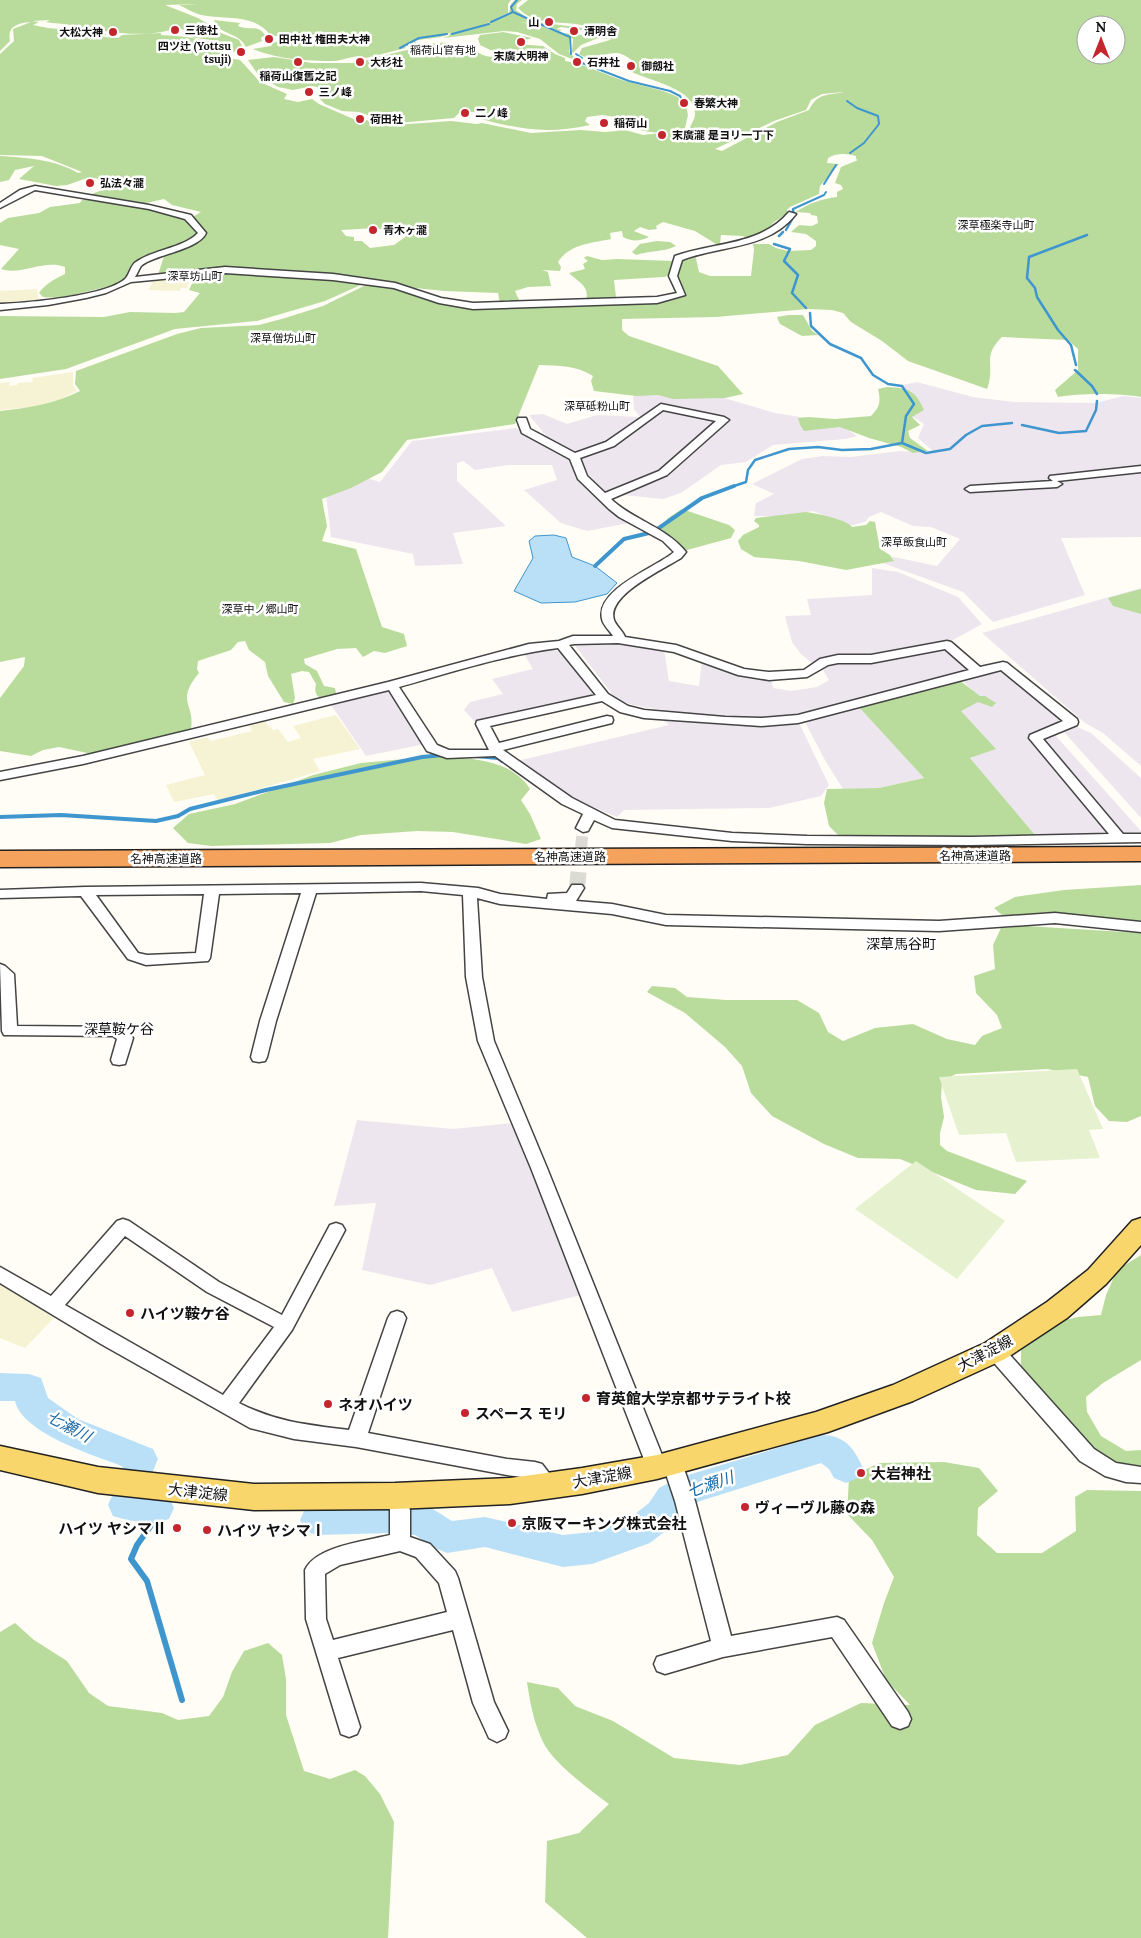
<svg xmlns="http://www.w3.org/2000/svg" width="1141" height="1938" font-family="Lora,'Noto Sans JP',serif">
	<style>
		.industrial { fill: #eee6ef }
		.farmland { fill: #f6f3d4 }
		.forest { fill: #b9dc9c; fill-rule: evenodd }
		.pitch { fill: #e6f2cf }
		.water { fill: #b9e0f7; stroke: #3f96cf }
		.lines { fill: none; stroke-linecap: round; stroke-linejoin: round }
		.stream-far3 { stroke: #3f96cf; stroke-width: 2 }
		.stream-far2 { stroke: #3f96cf; stroke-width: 2.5 }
		.stream-far1 { stroke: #3f96cf; stroke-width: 4 }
		.stream { stroke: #3f96cf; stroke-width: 6 }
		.river { fill: #b9e0f7; fill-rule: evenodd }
		.street-tunnel-far1 { stroke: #dbdad3; stroke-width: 12; stroke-dasharray: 12 6; stroke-linecap: butt }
		.street-tunnel { stroke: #dbdad3; stroke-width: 16; stroke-dasharray: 16 8; stroke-linecap: butt }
		.street-casing { stroke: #444; stroke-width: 3 }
		.primary-casing { stroke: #222; stroke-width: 3 }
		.highway-casing { stroke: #222; stroke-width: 3 }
		.street { fill: #fff; fill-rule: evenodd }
		.primary { fill: #f9d66b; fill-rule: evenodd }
		.highway { fill: #f5a25d; fill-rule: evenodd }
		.poi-dot { fill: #c4262e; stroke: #fff; stroke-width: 2 }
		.labels { text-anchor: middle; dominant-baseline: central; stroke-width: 5; stroke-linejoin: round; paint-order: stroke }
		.far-poi-label { font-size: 11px; font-weight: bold; fill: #111; stroke: #fff; text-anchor: start }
		.far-neighbourhood-label { font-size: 11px; fill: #111; stroke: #fff }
		.street-label { font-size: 12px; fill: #111; stroke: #fff }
		.neighbourhood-label { font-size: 14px; fill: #111; stroke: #fff }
		.near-poi-label { font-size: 15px; font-weight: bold; fill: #111; stroke: #fff; text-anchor: start }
		.near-street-label { font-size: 15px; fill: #111; stroke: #fff }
		.near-water-label { font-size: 16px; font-style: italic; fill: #1768a6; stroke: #fff }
	</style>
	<rect width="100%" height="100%" fill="#fffdf5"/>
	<!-- industrial -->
	<path class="industrial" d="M 917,382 L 973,397 L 1014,402 L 1096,403 L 1123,396 L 1141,398 L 1141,537 L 1061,538 L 1085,595 L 993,622 L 963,592 L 877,561 L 894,557 L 937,566 L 960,539 L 931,527 L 913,526 L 881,512 L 869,517 L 865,522 L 849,526 L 813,511 L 784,516 L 754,516 L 756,503 L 774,494 L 752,484 L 802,459 L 823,456 L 851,457 L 900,451 L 935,453 L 918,438 L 924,424 L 910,415 L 910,393 L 898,386 Z
		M 639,392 L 717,396 L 775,413 L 838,423 L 857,436 L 846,439 L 773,445 L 746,462 L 721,465 L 681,493 L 663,499 L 603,493 L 589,476 L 576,453 L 547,437 L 529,415 L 543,414 L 567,424 L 597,415 L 640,417 L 634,409 L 633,397 Z
		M 516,428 L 572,458 L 580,478 L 597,498 L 629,523 L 587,531 L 561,523 L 524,490 L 557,480 L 552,465 L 508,465 L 475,470 L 463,461 L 457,463 L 457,481 L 506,526 L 453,533 L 463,564 L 415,566 L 413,554 L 331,537 L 325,487 L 341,470 L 380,482 L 412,441 Z
		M 872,568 L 898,572 L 958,597 L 982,624 L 953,640 L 874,656 L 829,658 L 812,663 L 801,654 L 792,642 L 785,616 L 811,615 L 807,599 L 872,595 Z
		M 1141,588 L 1141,766 L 1103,733 L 1085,723 L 982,633 Z
		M 619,641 L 664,649 L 669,681 L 699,686 L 702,660 L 771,678 L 773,688 L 791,691 L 817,687 L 829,680 L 823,670 L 828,665 L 944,647 L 973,670 L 790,718 L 751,720 L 681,713 L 633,705 L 615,698 L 573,643 Z
		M 548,648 L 563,653 L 596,696 L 476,723 L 464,710 L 470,702 L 503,694 L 492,679 L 533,669 L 523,652 Z
		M 1001,669 L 1063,721 L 1047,726 L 1141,831 L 1141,834 L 1035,835 L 970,758 L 995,749 L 957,710 L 980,698 L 961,679 Z
		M 393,691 L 425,744 L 366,756 L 329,702 L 379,692 Z
		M 859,707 L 924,778 L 879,788 L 843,789 L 826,762 L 806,724 L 808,719 Z
		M 657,716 L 791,723 L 800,725 L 829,785 L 821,796 L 769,808 L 624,810 L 617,817 L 586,804 L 535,776 L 517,761 L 669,725 Z
		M 1070,724 L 1091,733 L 1141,778 L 1141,818 L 1064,732 L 1066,725 Z
		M 357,1120 L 453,1129 L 513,1123 L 581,1295 L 512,1312 L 492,1268 L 430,1285 L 362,1270 L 376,1203 L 334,1206 Z"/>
	<!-- farmland -->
	<path class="farmland" d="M 192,276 L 187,288 L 181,288 L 180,291 L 148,290 L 155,278 Z
		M 37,289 L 39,302 L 0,306 L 0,291 Z
		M 73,372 L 73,385 L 77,391 L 61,399 L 33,407 L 0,410 L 0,383 L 10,382 L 9,386 L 17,385 L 18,383 L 33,382 L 32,378 Z
		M 336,715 L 360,749 L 313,759 L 320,771 L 218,801 L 214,794 L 174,802 L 166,785 L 205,775 L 189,742 L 207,737 L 211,741 L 252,731 L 249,724 L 262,719 L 273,730 L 278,729 L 288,742 L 301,738 L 293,726 Z
		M 0,1281 L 54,1318 L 25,1348 L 0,1338 Z"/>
	<!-- forest -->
	<path class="forest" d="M 0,0 L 511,0 L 508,4 L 508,13 L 478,27 L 509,13 L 511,4 L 515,0 L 522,0 L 517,4 L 516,10 L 526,17 L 536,21 L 513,12 L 532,22 L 520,22 L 533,23 L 569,37 L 569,52 L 574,57 L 572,59 L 559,54 L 540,39 L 517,32 L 504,31 L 443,38 L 449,36 L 450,32 C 445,39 425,38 414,41 L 418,44 L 404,46 L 406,48 L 366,58 C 356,53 345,61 333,61 C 308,61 276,59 253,49 L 271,46 L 273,43 L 279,41 L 283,37 L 270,35 C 255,13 223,20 201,15 C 193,13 186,8 179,5 L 198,4 L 165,5 L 198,18 L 210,25 L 216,31 L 234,38 L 239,40 L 243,48 L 242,51 L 228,52 L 229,46 L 218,41 L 189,37 L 200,35 C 188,27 176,29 162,32 C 131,37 101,31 70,25 C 62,23 54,24 46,22 L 50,20 L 32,21 L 39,22 L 33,25 C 43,27 58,31 66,27 C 78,29 96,30 106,34 L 104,37 L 118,38 L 122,35 L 161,33 L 161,35 C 180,36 205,38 223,47 L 223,57 L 240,60 L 260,82 L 287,94 L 284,99 L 298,102 L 312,99 L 319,104 L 358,121 L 370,120 L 395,125 L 451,121 L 477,124 L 482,123 L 531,133 L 581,130 L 605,132 L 617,131 L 618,128 L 643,135 L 689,130 C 690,126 695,119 695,115 C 697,89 650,81 632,72 L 632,67 L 635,67 L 636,63 C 630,59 624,54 618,53 C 603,52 593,63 579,54 L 582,48 L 610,40 L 611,39 L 601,38 L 611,33 L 599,33 C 579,15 540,32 518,8 L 528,0 L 1141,0 L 1141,397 C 1120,393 1079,393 1058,397 L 1055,390 L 1078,370 L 1078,349 L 1068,340 L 1002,337 C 981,357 996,365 987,389 L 908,361 L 882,341 L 851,322 L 843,313 L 832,310 L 808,309 L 716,317 L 622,319 L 622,330 L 629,336 L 718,366 L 743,394 L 725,398 L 673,399 L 658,395 L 636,396 L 594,391 L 591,381 L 593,376 C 576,365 559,366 539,365 L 515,424 L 407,440 L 382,472 L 351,488 L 322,499 L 327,526 L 322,541 L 356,549 L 382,627 L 404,634 L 407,646 L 385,653 L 374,651 L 363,657 L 356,648 L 337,649 L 304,659 L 305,664 L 317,671 L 324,686 L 335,688 L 336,693 L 335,698 L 322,700 C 316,695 314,692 316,684 L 309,672 L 302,671 L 291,674 L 295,698 L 293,704 L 284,702 L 268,676 L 265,662 L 249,650 L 245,641 L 238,642 L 231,650 L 198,661 L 197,669 L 199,673 C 175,702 195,703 191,729 L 157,739 L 92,754 L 59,747 L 43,750 L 31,756 L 0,751 L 0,698 L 24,666 L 25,657 L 0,662 L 0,411 C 28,408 54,404 80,391 L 75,384 L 76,371 L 177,334 L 201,328 L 259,325 L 285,318 L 323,306 L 368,284 L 396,287 L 471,307 L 675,299 L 685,296 L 676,279 L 681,259 L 695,254 L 699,272 L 710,276 L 751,276 L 754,250 L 753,244 L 769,244 L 776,248 L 788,251 L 811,250 L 816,246 L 816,241 L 806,234 L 791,232 L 799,225 L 812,226 L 818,223 L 817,216 L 811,215 L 810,213 L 796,212 C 809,203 821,199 837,197 L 837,192 L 843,189 L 841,185 L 835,183 L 841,167 L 858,160 L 856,159 L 856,156 C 847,153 835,153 828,158 L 827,163 L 839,164 L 820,186 L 819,194 L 790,207 L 787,210 L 788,213 L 774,222 L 761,236 L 749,239 L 743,236 L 721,235 L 720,244 L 716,244 L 695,231 L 663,222 L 656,226 L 657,229 L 649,230 L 640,227 L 634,231 L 649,237 C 640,241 632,242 623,237 L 622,231 L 610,233 L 611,239 C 592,243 569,244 558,262 L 561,267 L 560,271 L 542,270 L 548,272 L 551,286 L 528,287 L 515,291 L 520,302 L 500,304 L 498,293 L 444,291 L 238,269 L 158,275 L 164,256 L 205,236 L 205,231 L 191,218 L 201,212 L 172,205 L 164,199 L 142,204 C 160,210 195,213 197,236 L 135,263 L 124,279 L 118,284 L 61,298 L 43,297 L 39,293 C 46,283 55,279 65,274 L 65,267 C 43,259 22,276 1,269 L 19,249 L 0,245 L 0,223 L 8,218 L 39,213 L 50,207 L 80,203 L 82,200 L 89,199 L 88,197 C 101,186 123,190 138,184 L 134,182 L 101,182 L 96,178 L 87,178 L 67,185 L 56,186 L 19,179 L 34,166 L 15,170 L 9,180 L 0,182 L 0,156 C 27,158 54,159 78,173 L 82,172 L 42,156 L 0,155 L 0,54 L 14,41 L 13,29 L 31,22 C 18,23 7,26 10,41 L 0,51 L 0,20 L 3,20 L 0,20 ZM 1086,25 L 1116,25 L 1116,55 L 1086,55 ZM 844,92 C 827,96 818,92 809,110 L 777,122 L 722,151 L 715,149 L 774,121 L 806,110 L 811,100 L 822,94 ZM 376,228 L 408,235 L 394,245 L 370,248 L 362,241 L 354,241 L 354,237 L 346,236 L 341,230 Z
		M 214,20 L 240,23 L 238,26 C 249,31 258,24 265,35 L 261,38 L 262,41 L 246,47 C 239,32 218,35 214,20 Z
		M 537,22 L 591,29 L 598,38 L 581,45 L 573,53 L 572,52 L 573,39 L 562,33 L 582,35 L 588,31 L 561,27 L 557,29 L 562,30 L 559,31 Z
		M 503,32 L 532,38 L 518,42 L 517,44 L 543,46 L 555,54 L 565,58 L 565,61 C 585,64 605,75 625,81 C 643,86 661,89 678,97 L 681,104 L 686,105 L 688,115 L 685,128 C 664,138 638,130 617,124 L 619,120 L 616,117 L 602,115 L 587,117 L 585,121 L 590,125 C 549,134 521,130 481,119 L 480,115 L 475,112 L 460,112 L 454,118 L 398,123 L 373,117 L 359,112 L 342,111 L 325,104 L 318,97 L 322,92 L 320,88 L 313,86 L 293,90 L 278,87 L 259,76 L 248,60 L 274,57 L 312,63 L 362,63 L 369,59 L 407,50 L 425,49 L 423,46 C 437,41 452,42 467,47 C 481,53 485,60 501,55 L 480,45 L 478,39 L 480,35 Z
		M 657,241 L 670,242 L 676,246 C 661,253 651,250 636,255 L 632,252 L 640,244 Z
		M 587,256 L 602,260 L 617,259 L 674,261 L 670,275 L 664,277 L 614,280 L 616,297 L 615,299 L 586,300 C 590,286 578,282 569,273 L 585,269 L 583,264 L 588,261 L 584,258 Z
		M 221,272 L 329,278 L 365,283 L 325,301 L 257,321 L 175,329 L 66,369 L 0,379 L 0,316 L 104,317 L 130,312 L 175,313 L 184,312 L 200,293 L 189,290 L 195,277 Z
		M 789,315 L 803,315 L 812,331 L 818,335 L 802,336 L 780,324 L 777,317 Z
		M 887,387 C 909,388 915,390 924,410 L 912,417 L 920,425 L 908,431 L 910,438 L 928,451 L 913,453 L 901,447 L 869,438 L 840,427 L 804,431 L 800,425 L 798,418 L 808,417 L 835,419 L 871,416 C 880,407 881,401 878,389 Z
		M 682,509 L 729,525 L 735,530 L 731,538 L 687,550 C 682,547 679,542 674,538 C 669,534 664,533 660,528 L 668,518 Z
		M 806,512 C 815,513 848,520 852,527 L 866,525 L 870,521 L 875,522 L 880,549 L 890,555 L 894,561 L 846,570 L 799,561 L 754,557 L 741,549 L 738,541 L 743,535 L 759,527 L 759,525 L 754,521 L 756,518 Z
		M 1141,589 L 1141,614 L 1113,606 L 1108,598 Z
		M 959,680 L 980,696 L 985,696 L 996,703 L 992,707 L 978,702 L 961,711 L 996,749 L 970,758 L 1035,835 L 899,837 L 838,835 L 829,826 L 824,803 L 827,789 L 879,788 L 924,778 L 857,705 Z
		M 437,756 C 470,759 510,758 530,789 L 521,800 L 530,814 L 541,839 L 526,844 L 453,832 L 417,831 L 361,835 L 330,843 L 211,846 L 188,843 L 173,828 L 189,814 L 235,804 L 313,775 L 361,763 Z
		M 1141,885 L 1141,924 L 1003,916 L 994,908 L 1015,897 L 1064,890 Z
		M 1026,926 L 1141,933 L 1141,1116 L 1127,1122 L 1109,1121 L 1095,1106 L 1088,1077 L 1047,1069 L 956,1074 L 942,1081 L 941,1097 L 944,1117 L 940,1133 L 940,1145 L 947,1151 L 1027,1181 L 1015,1194 L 976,1190 L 900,1159 L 858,1158 L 824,1144 L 772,1116 L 751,1093 L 742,1066 L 725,1047 L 685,1013 L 647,992 L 652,986 L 675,988 L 687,997 L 726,1000 L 797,1000 L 819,1013 L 828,1032 L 843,1041 L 875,1028 L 913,1024 L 947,1039 L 975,1045 L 982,1036 L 1002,1028 L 997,1015 L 976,993 L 974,976 L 995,969 L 993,945 L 1001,928 Z
		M 1141,1255 L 1141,1360 L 1103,1383 L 1086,1397 L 1087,1412 L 1101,1436 L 1126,1451 L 1141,1450 L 1141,1468 L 1110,1471 L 1081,1463 L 1021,1381 L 1021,1346 L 1061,1321 L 1078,1317 L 1101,1315 L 1106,1295 L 1117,1270 Z
		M 944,1462 L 979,1468 L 998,1491 L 978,1508 L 977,1535 L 997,1553 L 1042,1553 L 1076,1531 L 1075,1497 L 1087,1490 L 1141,1491 L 1141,1938 L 587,1938 L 545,1902 L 547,1841 L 579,1833 L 609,1804 C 590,1790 553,1763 543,1742 C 534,1723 530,1703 527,1682 L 558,1688 L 575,1706 L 613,1721 L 674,1758 L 740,1765 L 788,1755 L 815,1725 L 861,1703 L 910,1705 L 886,1680 L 872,1643 L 884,1603 L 894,1577 L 872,1540 L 847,1514 L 849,1478 L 879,1463 Z
		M 15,1623 L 34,1640 L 67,1661 L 89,1693 L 108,1706 L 162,1713 L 178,1720 L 209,1716 L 223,1697 L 232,1672 L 244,1651 L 268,1643 L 282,1655 L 286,1679 L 286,1715 L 304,1771 L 330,1779 L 355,1770 L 365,1776 L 380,1794 L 394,1822 L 388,1938 L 0,1938 L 0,1632 Z"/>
	<!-- pitch -->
	<path class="pitch" d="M 1077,1069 L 1103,1129 L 1089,1130 L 1100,1158 L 1016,1162 L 1006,1133 L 959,1135 L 939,1077 Z
		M 916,1161 L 1005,1221 L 957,1279 L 855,1209 Z"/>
	<!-- water -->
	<path class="water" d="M 554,535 L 566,538 L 572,557 L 595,566 L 617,583 L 607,594 L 575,602 L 541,603 L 514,591 L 533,558 L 529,541 L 535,536 Z"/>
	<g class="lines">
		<!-- stream-far3 -->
		<path class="stream-far3" d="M 517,0 L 511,7 L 513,12 L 533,21
			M 491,22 L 513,12
			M 535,22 L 570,37 L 571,54
			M 452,34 L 489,24
			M 400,48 L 419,38 L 447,34
			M 576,54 L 582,58
			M 582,63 L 629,81 L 670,91 L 680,96 L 683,102
			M 847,101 L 857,108 L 878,116 L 879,124 L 864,143 L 850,153
			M 824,184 L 836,165
			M 793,212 L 793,209 L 824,195 L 826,192"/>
		<!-- stream-far2 -->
		<path class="stream-far2" d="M 786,230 L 794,216 L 793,210
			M 779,236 L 783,232
			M 774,244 L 790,249 L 784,261 L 798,275 L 792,293 L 806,308
			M 1076,365 L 1071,345 L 1058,330 L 1037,297 L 1035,288 L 1027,278 L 1029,257 L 1087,235
			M 1075,370 L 1092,386 L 1097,394
			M 1022,425 L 1059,433 L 1086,431 L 1096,410 L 1097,401
			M 902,443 L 926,453 L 950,449 L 966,435 L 982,426 L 1012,423
			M 731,487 L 746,482 L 748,470 L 755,460 L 789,449 L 818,447 L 842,450 L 871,449 L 902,443 L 906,416 L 914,404 L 902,386 L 888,384 L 873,375 L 861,358 L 830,344 L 811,326 L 810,313"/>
		<!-- stream-far1 -->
		<path class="stream-far1" d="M 656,530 L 702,498 L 734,486
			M 595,566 L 624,539 L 649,533
			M 476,756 L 498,758 L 502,761
			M 0,817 L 61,815 L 156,821 L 178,816 L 190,809 L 266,790 L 422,757 L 443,755"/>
		<!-- stream -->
		<path class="stream" d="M 154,1508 L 152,1524 L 137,1545 L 131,1559 L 147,1581 L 182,1700"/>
		<!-- river -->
		<path class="river" d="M 0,1373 L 29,1374 L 41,1378 L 48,1398 L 78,1419 L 153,1449 L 158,1459 L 150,1478 L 138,1483 L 126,1478 L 122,1466 C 93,1455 22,1433 15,1401 L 0,1401 Z
			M 821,1435 C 845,1435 854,1448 863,1468 L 858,1478 L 846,1483 L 834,1478 L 829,1469 L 821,1463 L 700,1501 L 683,1510 L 673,1525 L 650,1543 L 592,1564 L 563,1567 L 485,1547 L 447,1553 L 435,1548 L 415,1535 L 390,1533 L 317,1535 L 305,1531 L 300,1520 L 305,1509 C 326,1501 397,1500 421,1505 C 432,1507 442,1515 452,1521 L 485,1517 L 563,1535 L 592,1532 L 626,1521 L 649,1503 L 659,1488 L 678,1478 Z
			M 127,1485 L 140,1491 L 157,1493 L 169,1497 L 174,1508 L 169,1519 C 151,1525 131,1522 113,1516 L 108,1505 L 115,1489 Z"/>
		<!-- street-tunnel-far1 -->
		<path class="street-tunnel-far1" d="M 581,848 L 583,828"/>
		<!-- street-tunnel -->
		<path class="street-tunnel" d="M 577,888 L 581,847"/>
		<defs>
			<path id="street" d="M 35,186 L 149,205 L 191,215 L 206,233 C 199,250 152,255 141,266 C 139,269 137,274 135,277 L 225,267 L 333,274 L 395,283 L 441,298 L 473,303 L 657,297 L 677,293 L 669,276 L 675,256 C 714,242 760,246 789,212 L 796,214 C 768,250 720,245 682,260 L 677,276 L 685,295 L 657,303 L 473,309 L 439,303 L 394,288 L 371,285 L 333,280 L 225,273 L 131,282 L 106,293 L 86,298 L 48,305 L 0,310 L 0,304 C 26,303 109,296 126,278 C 130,273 131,265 136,262 C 154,249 182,249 198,233 L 185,219 L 149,209 L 35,190 L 0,208 L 0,203 L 20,190 Z
				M 661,404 L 724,417 L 729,420 L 667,475 L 611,499 C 633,520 666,527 686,552 L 681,558 C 664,569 606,595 614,620 C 616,626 623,631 625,637 L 676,645 L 744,669 L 769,672 L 804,670 L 820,659 L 838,655 L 871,655 L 947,641 L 951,642 L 980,667 L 1003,662 L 1007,663 L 1077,719 L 1078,722 L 1077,725 L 1043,739 L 1123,834 L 1141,834 L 1141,842 L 971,845 L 807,844 L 732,841 L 612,828 L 594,820 L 588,831 L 583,832 L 576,828 L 583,814 L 562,804 L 495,756 L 447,758 L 427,751 L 389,690 L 83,764 L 0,780 L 0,772 L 83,756 L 388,682 L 529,644 L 559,641 L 573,636 L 613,636 C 610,631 603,625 602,619 C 595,589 657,567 674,552 L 663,541 L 619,517 L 609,509 L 578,479 L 570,459 L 522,433 L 517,420 L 518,418 L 526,418 L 530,429 L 575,453 L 606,442 ZM 663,410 L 716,421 L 659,471 L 605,493 L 587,476 L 580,458 L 614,446 ZM 618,643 L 674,652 L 738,675 L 769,680 L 807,677 L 828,665 L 838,663 L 871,663 L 945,649 L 969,670 L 798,715 L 761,718 L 725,717 L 644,710 L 628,706 L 608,694 L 569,645 L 574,644 ZM 558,648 L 596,695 L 477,721 L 476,724 L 489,750 L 449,750 L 437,745 L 399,687 C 452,672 504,655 558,648 ZM 1001,670 L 1063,721 L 1030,735 L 1029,738 L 1109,834 L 971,837 L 807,836 L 732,833 L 615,820 L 572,798 L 503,750 L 612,723 L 613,720 L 612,717 L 607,716 L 499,743 L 490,726 L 602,701 L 620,712 L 644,718 L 761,726 L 798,723 Z
				M 1141,466 L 1141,472 L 1057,481 L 1062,484 L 1057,487 L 970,492 L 965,489 L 970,486 L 1053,481 L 1049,478 L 1050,476 Z
				M 421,883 L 478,888 L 500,894 L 547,899 L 548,894 L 567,893 L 572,885 L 582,885 L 584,888 L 576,901 L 612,904 L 666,915 L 939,921 L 1055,913 L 1141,922 L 1141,932 L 1055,923 L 939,931 L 666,925 L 612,914 L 500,904 L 477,898 L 482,977 L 494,1041 L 547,1168 L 664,1460 L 665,1457 L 672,1455 L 679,1457 L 682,1463 L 695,1501 L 731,1636 L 837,1617 L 844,1620 L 908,1712 L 911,1719 L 908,1726 L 900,1729 L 892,1726 L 832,1637 L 723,1657 L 665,1674 L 657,1671 L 654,1664 L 657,1657 L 711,1641 L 675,1501 L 665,1471 L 657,1475 L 650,1473 L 647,1467 L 531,1168 L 478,1041 L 466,977 L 463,895 L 421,891 L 316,893 L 276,1021 L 267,1057 L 265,1061 L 259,1062 L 253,1061 L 251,1057 L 260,1021 L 301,893 L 219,894 L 210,958 L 208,961 L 146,965 L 128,959 L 81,896 L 0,898 L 0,890 L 85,887 ZM 204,894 L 196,953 L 147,955 L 138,953 L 96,895 Z
				M 0,964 L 5,966 L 14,974 L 17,1026 L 123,1027 L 133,1038 L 125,1064 L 119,1065 L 113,1064 L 111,1060 L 117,1039 L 113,1036 L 4,1035 L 2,1031 Z
				M 123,1219 L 129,1221 L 219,1282 L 282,1315 L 330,1225 L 336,1223 L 342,1225 L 345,1230 L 292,1330 L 239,1403 C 276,1422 309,1425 349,1430 L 388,1318 L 391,1313 L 397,1311 L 403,1313 L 406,1318 L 368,1433 L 507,1459 L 535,1462 L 542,1464 L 559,1486 L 556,1492 C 543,1497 538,1487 530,1478 L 507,1475 L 356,1447 L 294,1439 L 250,1428 L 101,1344 L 0,1283 L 0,1267 L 51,1296 L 117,1221 ZM 125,1236 L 207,1292 L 274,1327 L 223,1395 L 65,1305 Z
				M 995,1344 L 1002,1346 L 1094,1449 L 1116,1463 L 1141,1467 L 1141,1483 L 1126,1482 L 1105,1476 L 1080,1461 L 988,1356 L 986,1351 L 988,1346 Z
				M 395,1487 L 402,1490 L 410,1510 L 410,1537 L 430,1544 L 455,1571 L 458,1578 L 494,1702 L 508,1731 L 505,1738 L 497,1742 L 489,1738 L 473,1703 L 453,1630 L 338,1658 L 360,1727 L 357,1734 L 349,1737 L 341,1734 L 306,1619 L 305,1570 C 316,1546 366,1541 390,1535 L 390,1510 L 385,1496 L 388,1490 ZM 400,1551 L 416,1557 L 439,1583 L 447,1612 L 333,1640 L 326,1619 L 325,1574 L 340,1565 Z"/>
			<path id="primary" d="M 1141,1218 L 1141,1245 L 1106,1284 L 1067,1318 L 1005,1359 L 913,1401 L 828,1432 L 657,1479 L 582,1494 L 510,1504 L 395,1509 L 254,1510 L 98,1493 L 0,1470 L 0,1446 L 98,1467 L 254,1484 L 395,1483 L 510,1478 L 582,1468 L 657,1455 L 816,1412 L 893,1385 L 985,1343 L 1047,1302 L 1088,1270 L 1132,1221 Z"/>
			<path id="highway" d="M 1141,847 L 1141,861 L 0,867 L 0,851 Z"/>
		</defs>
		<!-- street casing -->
		<use href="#street" class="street-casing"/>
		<!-- primary casing -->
		<use href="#primary" class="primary-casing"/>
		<!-- highway casing -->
		<use href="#highway" class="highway-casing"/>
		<!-- street -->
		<use href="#street" class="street"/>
		<!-- primary -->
		<use href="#primary" class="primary"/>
		<!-- highway -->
		<use href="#highway" class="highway"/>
	</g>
	<!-- markers -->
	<g class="poi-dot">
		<circle cx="549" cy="22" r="5"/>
		<circle cx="175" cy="30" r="5"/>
		<circle cx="574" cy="31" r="5"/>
		<circle cx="113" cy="32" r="5"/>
		<circle cx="269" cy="39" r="5"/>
		<circle cx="521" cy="42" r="5"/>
		<circle cx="241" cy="52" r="5"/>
		<circle cx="298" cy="62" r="5"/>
		<circle cx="360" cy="62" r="5"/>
		<circle cx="577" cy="62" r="5"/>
		<circle cx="631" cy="66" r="5"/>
		<circle cx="309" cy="92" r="5"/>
		<circle cx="684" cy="103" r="5"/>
		<circle cx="465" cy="113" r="5"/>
		<circle cx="360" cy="119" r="5"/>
		<circle cx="604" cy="123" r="5"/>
		<circle cx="662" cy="135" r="5"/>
		<circle cx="90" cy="183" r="5"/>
		<circle cx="373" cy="230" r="5"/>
		<circle cx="130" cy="1313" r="5"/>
		<circle cx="586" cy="1398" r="5"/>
		<circle cx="328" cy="1404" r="5"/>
		<circle cx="465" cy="1413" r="5"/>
		<circle cx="861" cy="1473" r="5"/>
		<circle cx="745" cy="1507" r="5"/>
		<circle cx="512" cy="1523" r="5"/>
		<circle cx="177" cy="1528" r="5"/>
		<circle cx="207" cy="1530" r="5"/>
	</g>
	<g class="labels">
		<!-- far-poi labels -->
		<g class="far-poi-label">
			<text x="539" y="22" text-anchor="end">山</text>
			<text x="185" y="30">三徳社</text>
			<text x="584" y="31">清明舎</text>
			<text x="103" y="32" text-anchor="end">大松大神</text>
			<text x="279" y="39">田中社 権田夫大神</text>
			<text x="231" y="46" text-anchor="end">四ツ辻 (Yottsu<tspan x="231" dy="13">tsuji)</tspan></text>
			<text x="521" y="56" text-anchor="middle">末廣大明神</text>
			<text x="370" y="62">大杉社</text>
			<text x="587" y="62">石井社</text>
			<text x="641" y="66">御劔社</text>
			<text x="298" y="76" text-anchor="middle">稲荷山復舊之記</text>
			<text x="319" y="92">三ノ峰</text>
			<text x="694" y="103">春繁大神</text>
			<text x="475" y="113">二ノ峰</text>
			<text x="370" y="119">荷田社</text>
			<text x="614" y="123">稲荷山</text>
			<text x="672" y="135">末廣瀧 是ヨリ一丁下</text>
			<text x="100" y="183">弘法々瀧</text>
			<text x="383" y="230">青木ヶ瀧</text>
		</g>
		<!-- far-neighbourhood labels -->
		<g class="far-neighbourhood-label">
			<text x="443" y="50">稲荷山官有地</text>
			<text x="996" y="225">深草極楽寺山町</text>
			<text x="195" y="276">深草坊山町</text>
			<text x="283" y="338">深草僧坊山町</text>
			<text x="597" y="406">深草砥粉山町</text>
			<text x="914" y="542">深草飯食山町</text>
			<text x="260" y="609">深草中ノ郷山町</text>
		</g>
		<!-- street labels -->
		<g class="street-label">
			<text x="975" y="855">名神高速道路</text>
			<text x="570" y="856">名神高速道路</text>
			<text x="166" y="858">名神高速道路</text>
		</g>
		<!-- neighbourhood labels -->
		<g class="neighbourhood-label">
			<text x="901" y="944">深草馬谷町</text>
			<text x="119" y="1029">深草鞍ケ谷</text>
		</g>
		<!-- near-poi labels -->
		<g class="near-poi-label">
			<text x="140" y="1313">ハイツ鞍ケ谷</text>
			<text x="596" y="1398">育英館大学京都サテライト校</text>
			<text x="338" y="1404">ネオハイツ</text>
			<text x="475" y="1413">スペース モリ</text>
			<text x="871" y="1473">大岩神社</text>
			<text x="755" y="1507">ヴィーヴル藤の森</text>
			<text x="522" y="1523">京阪マーキング株式会社</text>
			<text x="167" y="1528" text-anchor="end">ハイツ ヤシマⅡ</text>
			<text x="217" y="1530">ハイツ ヤシマⅠ</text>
		</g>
		<!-- near-street labels -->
		<g class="near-street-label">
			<text transform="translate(985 1353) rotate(-28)">大津淀線</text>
			<text transform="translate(602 1477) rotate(-10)">大津淀線</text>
			<text transform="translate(198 1492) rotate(6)">大津淀線</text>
		</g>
		<!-- near-water labels -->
		<g class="near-water-label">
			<text transform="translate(69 1426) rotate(28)">七瀬川</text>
			<text transform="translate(710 1484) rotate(-19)">七瀬川</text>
		</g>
	</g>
	<!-- north arrow -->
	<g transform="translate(1101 40)"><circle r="24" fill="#ffffff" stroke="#a0a0a0"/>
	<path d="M0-4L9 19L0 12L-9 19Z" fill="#c4262e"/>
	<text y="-8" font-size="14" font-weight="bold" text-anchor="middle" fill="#111111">N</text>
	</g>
</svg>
